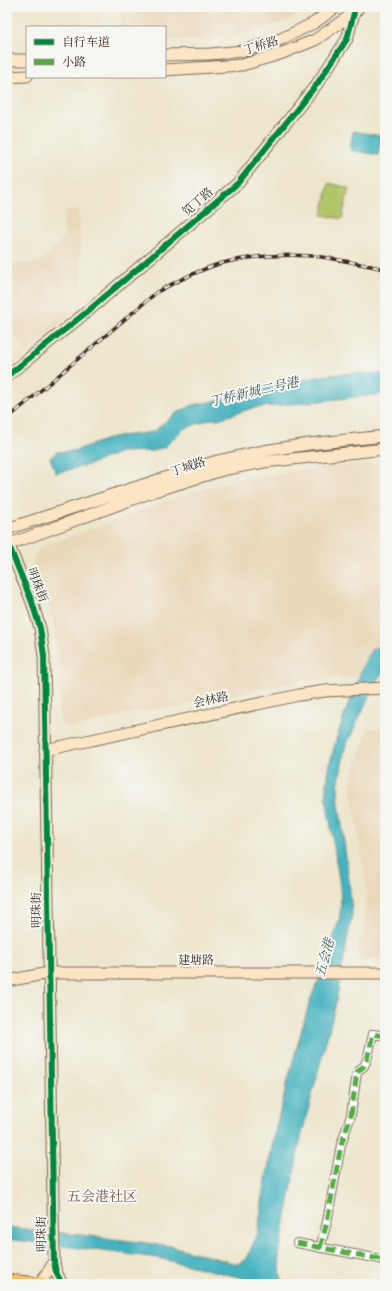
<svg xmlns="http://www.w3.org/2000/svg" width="392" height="1291" font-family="'Libre Bodoni','Noto Serif SC',serif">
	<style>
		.built { fill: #ead8ba }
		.green { fill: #b0c467; stroke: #767742 }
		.water { fill: #44b2bf; stroke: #406e6e }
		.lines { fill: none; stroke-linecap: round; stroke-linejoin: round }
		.street-casing { stroke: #796c5b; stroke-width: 10 }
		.secondary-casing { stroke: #796c5b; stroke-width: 13 }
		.primary-casing { stroke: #796c5b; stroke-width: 15 }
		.street { stroke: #fff; stroke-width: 8 }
		.secondary { stroke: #fce5c4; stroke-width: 11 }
		.primary { stroke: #f8bf6c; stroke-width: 13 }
		.rail-casing { stroke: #3b2a1e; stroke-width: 3.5 }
		.rail { stroke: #f6f6f2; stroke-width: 2; stroke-dasharray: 6; stroke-linecap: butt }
		.quiet { stroke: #55ab43; stroke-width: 5; stroke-dasharray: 10 5; stroke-linecap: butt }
		.cycleway-casing { stroke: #f6f6f2; stroke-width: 8 }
		.cycleway { stroke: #00873e; stroke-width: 6 }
		.labels { text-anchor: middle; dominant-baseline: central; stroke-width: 4; stroke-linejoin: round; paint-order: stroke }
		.street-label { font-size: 12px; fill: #3b2a1e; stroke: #f6f6f2 }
		.water-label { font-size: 13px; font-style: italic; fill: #3e5a56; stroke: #f6f6f2 }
		.quarter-label { font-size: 14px; fill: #765849; stroke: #f6f6f2 }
	</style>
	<rect width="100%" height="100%" fill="#f6f6f2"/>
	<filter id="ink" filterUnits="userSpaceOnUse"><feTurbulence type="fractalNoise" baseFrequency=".025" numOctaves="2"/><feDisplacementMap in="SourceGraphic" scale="8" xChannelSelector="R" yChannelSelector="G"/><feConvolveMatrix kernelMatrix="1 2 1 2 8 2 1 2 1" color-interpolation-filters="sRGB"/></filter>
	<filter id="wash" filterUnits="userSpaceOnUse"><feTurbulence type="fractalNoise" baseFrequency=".012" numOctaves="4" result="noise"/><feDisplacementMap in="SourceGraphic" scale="16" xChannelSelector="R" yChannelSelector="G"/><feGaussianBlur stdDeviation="0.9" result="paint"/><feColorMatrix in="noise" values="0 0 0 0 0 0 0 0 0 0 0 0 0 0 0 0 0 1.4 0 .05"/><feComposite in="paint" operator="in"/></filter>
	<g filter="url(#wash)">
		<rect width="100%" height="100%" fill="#ede6cc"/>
		<!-- built -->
		<path class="built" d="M 121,7 L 310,7 L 287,21 L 229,39 L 165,41 L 165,27 L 121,27 Z
			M 64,210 L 79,210 L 82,306 L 27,353 L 14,334 L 12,264 L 39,263 L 64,237 Z
			M 385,462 L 385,650 L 361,677 L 310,679 L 181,706 L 135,712 L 77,727 L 68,727 L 61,722 L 59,710 L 59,657 L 53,620 L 33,565 L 33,556 L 42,546 L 190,493 L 237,480 L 324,467 Z
			M 385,728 L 385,959 L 367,961 L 354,960 L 365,922 L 367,893 L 351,783 L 367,729 Z"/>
		<!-- green -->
		<path class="green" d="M 329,183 L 349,188 L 342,219 L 322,215 Z"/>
		<!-- water -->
		<path class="water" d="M 353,131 L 382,136 L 378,155 L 350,150 Z
			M 353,373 L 385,374 L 385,394 L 253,408 L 218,419 L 211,419 L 183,429 L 165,447 L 152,451 L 121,452 L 88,465 L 56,473 L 50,458 L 56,452 L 74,451 L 113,437 L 153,432 L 175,414 L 193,405 L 244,396 L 255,389 L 328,375 Z
			M 385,645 L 385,669 L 377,680 L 345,748 L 338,787 L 339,804 L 349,880 L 352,914 L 335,1007 L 300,1141 L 279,1255 L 281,1278 L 287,1283 L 299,1284 L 257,1284 L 247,1279 L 158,1258 L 7,1239 L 7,1227 L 99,1237 L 171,1246 L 237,1264 L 244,1261 L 250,1251 L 258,1233 L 262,1202 L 274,1135 L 291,1068 L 310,1000 L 324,967 L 339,920 L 341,906 L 340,886 L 326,797 C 327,750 349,705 365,661 L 372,649 Z"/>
	</g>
	<g filter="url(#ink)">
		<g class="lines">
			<defs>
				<path id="street" d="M 297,1243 L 385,1260
					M 320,1248 L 327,1222 L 341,1145 L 351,1115 L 357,1072 L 364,1066 L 367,1060 L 373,1034 L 385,1036"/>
				<path id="secondary" d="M 165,55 L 210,54 L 243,51 L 281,39 L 314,23 L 336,7
					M 7,60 L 27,60
					M 165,70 L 242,65 L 280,54 L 315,40 L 354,13
					M 7,77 L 27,76
					M 7,376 L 88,311 L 238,183 L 317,84 L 347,39 L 354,13 L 359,7
					M 7,529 L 217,461 L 263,451 L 309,444 L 385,436
					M 7,541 L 32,602 L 40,628 L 44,656 L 54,1262 L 56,1272 L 62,1284
					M 7,545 L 155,491 L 222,470 L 264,462 L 385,449
					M 45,750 L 299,695 L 325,691 L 385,688
					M 7,981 L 49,973 L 385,973
					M 39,1284 L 50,1269 L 54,1262"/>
				<path id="primary" d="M 7,1281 L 41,1284"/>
			</defs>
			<!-- street casing -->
			<use href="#street" class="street-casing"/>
			<!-- secondary casing -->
			<use href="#secondary" class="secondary-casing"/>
			<!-- primary casing -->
			<use href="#primary" class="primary-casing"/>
			<!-- street -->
			<use href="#street" class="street"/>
			<!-- secondary -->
			<use href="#secondary" class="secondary"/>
			<!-- primary -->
			<use href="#primary" class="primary"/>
			<defs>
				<path id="rail" d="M 7,419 L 157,292 C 177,281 197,271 219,264 C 246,256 293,253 322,257 C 343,260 364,265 385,269"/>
			</defs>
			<!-- rail casing -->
			<use href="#rail" class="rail-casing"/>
			<!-- rail -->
			<use href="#rail" class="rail"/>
			<!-- quiet -->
			<path class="quiet" d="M 297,1243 L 385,1260
				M 320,1248 L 327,1222 L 341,1145 L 351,1115 L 357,1072 L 364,1066 L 367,1060 L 373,1034 L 385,1036"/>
			<defs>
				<path id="cycleway" d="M 7,376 L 88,311 L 238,183 L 317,84 L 347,39 L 354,13
					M 7,541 L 32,602 L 40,628 L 44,656 L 54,1262 L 56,1272 L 62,1284"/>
			</defs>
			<!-- cycleway casing -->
			<use href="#cycleway" class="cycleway-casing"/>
			<!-- cycleway -->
			<use href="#cycleway" class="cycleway"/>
		</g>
	</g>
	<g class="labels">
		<!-- street labels -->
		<g class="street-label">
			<text transform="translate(261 46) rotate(-17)">丁桥路</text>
			<text transform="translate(198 202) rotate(-41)">笕丁路</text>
			<text transform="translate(188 467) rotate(-18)">丁城路</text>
			<text transform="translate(37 585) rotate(69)">明珠街</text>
			<text transform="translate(211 700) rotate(-12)">会林路</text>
			<text transform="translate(37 910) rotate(-91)">明珠街</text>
			<text x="196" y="960">建塘路</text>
			<text transform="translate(42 1234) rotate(-91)">明珠街</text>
		</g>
		<!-- water labels -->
		<g class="water-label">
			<text transform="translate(254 392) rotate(-13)">丁桥新城二号港</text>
			<text transform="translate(325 958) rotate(-75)">五会港</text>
		</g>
		<!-- quarter labels -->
		<g class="quarter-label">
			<text x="102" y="1197">五会港社区</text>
		</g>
	</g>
	<!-- margin -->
	<rect width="392" height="1291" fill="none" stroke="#f6f6f2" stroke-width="24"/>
	<!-- legend -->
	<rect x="26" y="26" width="140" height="52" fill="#f6f6f2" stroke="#aba49d"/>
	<rect x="34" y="39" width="20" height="6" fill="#00873e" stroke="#aba49d"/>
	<text x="62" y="46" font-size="12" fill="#3b2a1e">自行车道</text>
	<rect x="34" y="59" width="20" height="6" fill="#55ab43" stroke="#aba49d"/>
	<text x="62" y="66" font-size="12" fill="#3b2a1e">小路</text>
</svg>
